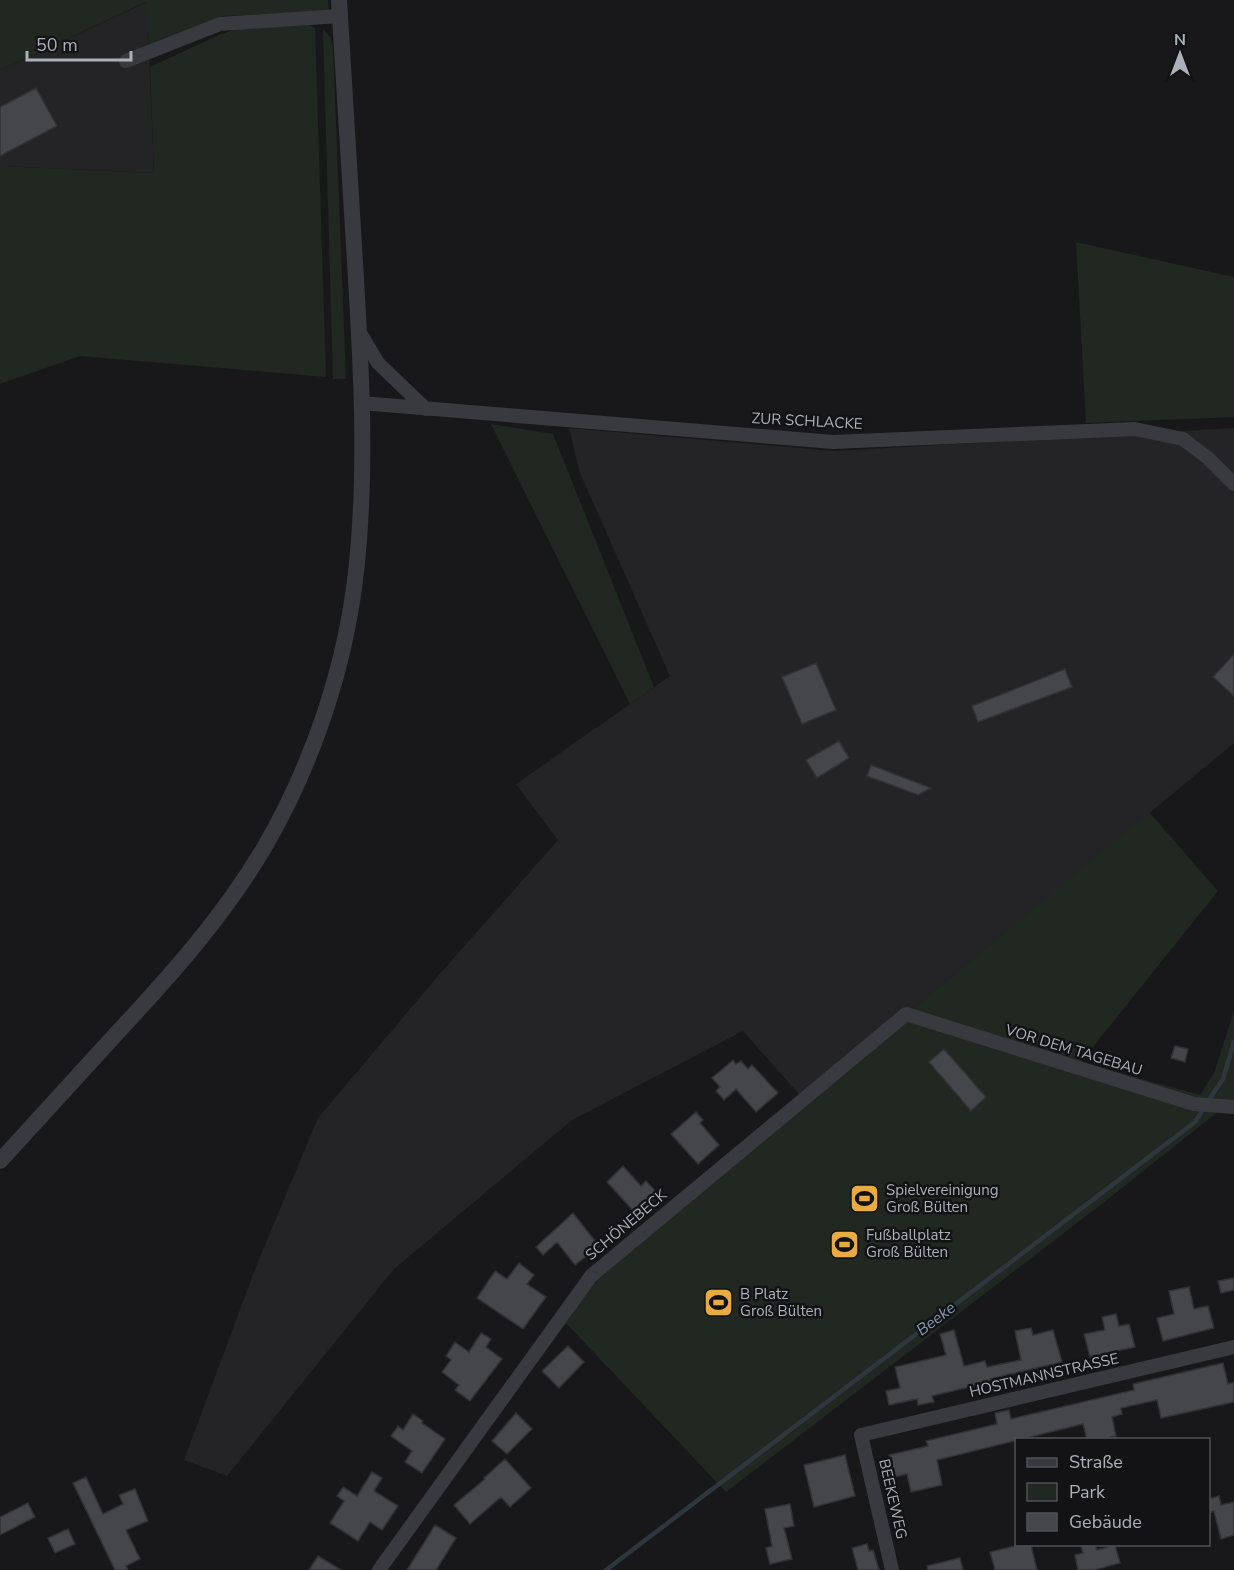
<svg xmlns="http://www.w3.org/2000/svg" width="1234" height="1570" font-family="'Nunito Sans',sans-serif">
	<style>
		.built { fill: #242427 }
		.green { fill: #202821 }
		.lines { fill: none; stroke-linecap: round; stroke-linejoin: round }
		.stream { stroke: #2e373d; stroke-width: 4.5 }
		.building { fill: #45464a; stroke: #323236; stroke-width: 1.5 }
		.minor { stroke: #393a3f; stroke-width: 14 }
		.tertiary { stroke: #393a3f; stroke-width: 16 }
		.labels { text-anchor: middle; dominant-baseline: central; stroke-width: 5; stroke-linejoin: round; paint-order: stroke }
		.street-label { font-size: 15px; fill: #abb0b9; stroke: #131315 }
		.poi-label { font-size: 15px; fill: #abb0b9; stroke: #131315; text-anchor: start }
		.water-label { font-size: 16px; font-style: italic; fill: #849eb2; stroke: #131315 }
	</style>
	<rect width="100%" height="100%" fill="#18181a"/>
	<!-- built -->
	<path class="built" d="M 147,2 L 154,173 L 0,166 L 0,70 Z
		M 569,428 L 834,451 L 1234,428 L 1234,743 L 909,1012 L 806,1102 L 743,1031 L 572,1120 L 394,1269 L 227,1476 L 184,1460 L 257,1264 L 318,1118 L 438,976 L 558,840 L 516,784 L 670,676 L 580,473 Z"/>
	<!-- green -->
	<path class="green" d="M 0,0 L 328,0 L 329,12 L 222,16 L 149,44 L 146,2 L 0,70 Z
		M 309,25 L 315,28 L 326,377 L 80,356 L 0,384 L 0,166 L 154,173 L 150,67 L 221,34 L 241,28 Z
		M 323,29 L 330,37 L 333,46 L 346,379 L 333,379 Z
		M 1076,242 L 1234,277 L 1234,417 L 1086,423 Z
		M 491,424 L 553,434 L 654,687 L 630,704 Z
		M 1149,812 L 1218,891 L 1081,1062 L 1200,1095 L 1214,1073 L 1234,1011 L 1234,1102 L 1229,1103 L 1103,1203 L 726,1492 L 566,1323 L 593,1284 L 909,1012 Z"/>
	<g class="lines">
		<!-- stream -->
		<path class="stream" d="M 1208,1101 L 1223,1079 L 1234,1042
			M 606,1570 L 1195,1122 L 1204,1108"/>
	</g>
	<!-- building -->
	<path class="building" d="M 36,88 L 57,126 L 0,156 L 0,107 Z
		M 1234,654 L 1234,696 L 1213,677 Z
		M 816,663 L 836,710 L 802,724 L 782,677 Z
		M 1065,669 L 1072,687 L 978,722 L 972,706 Z
		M 839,741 L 849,758 L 817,778 L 806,760 Z
		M 871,765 L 931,788 L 918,795 L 867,776 Z
		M 1175,1046 L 1188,1049 L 1185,1062 L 1171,1058 Z
		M 944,1049 L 986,1097 L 971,1111 L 929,1062 Z
		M 733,1060 L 736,1064 L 741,1061 L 748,1069 L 752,1065 L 778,1093 L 756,1112 L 736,1089 L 724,1100 L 716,1091 L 720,1087 L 712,1078 Z
		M 696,1112 L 703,1120 L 700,1123 L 719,1145 L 698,1164 L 671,1134 Z
		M 623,1166 L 641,1186 L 646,1181 L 659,1195 L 637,1215 L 607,1182 Z
		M 573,1213 L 599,1246 L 575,1265 L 557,1242 L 543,1255 L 536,1247 Z
		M 519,1263 L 534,1275 L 527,1284 L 546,1297 L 523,1329 L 477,1298 L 495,1271 L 507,1279 Z
		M 1234,1278 L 1234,1290 L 1221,1293 L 1218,1281 Z
		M 1189,1287 L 1194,1309 L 1208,1306 L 1214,1328 L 1163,1341 L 1157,1318 L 1174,1314 L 1169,1291 Z
		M 1116,1314 L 1119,1326 L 1129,1324 L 1135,1347 L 1090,1357 L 1084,1334 L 1105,1330 L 1102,1317 Z
		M 1031,1328 L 1033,1335 L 1053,1330 L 1062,1362 L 990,1379 L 990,1382 L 932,1396 L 934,1402 L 918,1405 L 917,1399 L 889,1405 L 886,1391 L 900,1388 L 895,1367 L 946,1355 L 940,1334 L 954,1330 L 964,1366 L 985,1361 L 987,1367 L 1021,1360 L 1015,1331 Z
		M 481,1333 L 491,1339 L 486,1347 L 502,1359 L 470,1401 L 455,1390 L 459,1385 L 442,1372 L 451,1360 L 446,1356 L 455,1342 L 469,1352 Z
		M 568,1346 L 584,1362 L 559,1388 L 542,1371 Z
		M 1223,1363 L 1228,1384 L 1234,1382 L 1234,1402 L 1161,1418 L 1157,1400 L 1121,1408 L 1122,1414 L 1112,1417 L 1116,1436 L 1099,1440 L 1087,1440 L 1083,1424 L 937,1460 L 942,1485 L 911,1492 L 907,1474 L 894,1477 L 889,1455 L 928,1446 L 926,1441 L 997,1424 L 995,1413 L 1009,1410 L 1011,1419 L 1134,1390 L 1133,1384 Z
		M 516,1413 L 532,1429 L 507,1454 L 492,1441 Z
		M 413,1414 L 423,1421 L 422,1423 L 445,1439 L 422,1473 L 405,1462 L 412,1451 L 391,1436 L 398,1426 L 403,1430 Z
		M 845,1455 L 855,1496 L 814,1507 L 804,1465 Z
		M 505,1459 L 531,1488 L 510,1507 L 501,1497 L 470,1524 L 454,1505 L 485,1479 L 484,1478 Z
		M 372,1472 L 382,1478 L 374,1491 L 398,1506 L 382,1530 L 370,1522 L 358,1541 L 330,1523 L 344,1501 L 337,1496 L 343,1487 L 357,1496 Z
		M 86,1477 L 103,1514 L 123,1504 L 119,1495 L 135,1489 L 148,1521 L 126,1530 L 140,1559 L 126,1566 L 128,1570 L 115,1570 L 73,1483 Z
		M 1219,1496 L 1221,1505 L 1234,1502 L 1234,1535 L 1221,1539 L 1214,1511 L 1209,1513 L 1209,1499 Z
		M 28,1503 L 35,1517 L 0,1535 L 0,1517 Z
		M 790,1504 L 794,1526 L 784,1528 L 792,1559 L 770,1564 L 766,1548 L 772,1546 L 765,1509 Z
		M 435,1525 L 456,1538 L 436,1570 L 407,1570 Z
		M 68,1529 L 75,1544 L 55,1553 L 48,1538 Z
		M 867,1544 L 869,1551 L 873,1550 L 879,1570 L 858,1570 L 852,1548 Z
		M 1019,1545 L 1031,1545 L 1037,1570 L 995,1570 L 990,1552 Z
		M 1081,1545 L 1095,1545 L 1097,1550 L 1115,1545 L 1120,1563 L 1094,1570 L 1078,1570 L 1075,1555 L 1083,1553 Z
		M 318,1556 L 341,1570 L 309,1570 Z
		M 960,1558 L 963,1570 L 928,1570 L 927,1566 Z"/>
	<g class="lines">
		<!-- minor -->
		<path class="minor" d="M 126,61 L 220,24 L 340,16
			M 359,331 L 378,363 L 426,409
			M 361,403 L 833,442 L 1135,429 L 1183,439 L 1208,458 L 1234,484
			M 379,1570 L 591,1276 L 906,1014 L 1194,1104 L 1234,1107
			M 892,1570 L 861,1435 L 1234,1347"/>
		<!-- tertiary -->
		<path class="tertiary" d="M 0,1161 C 39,1118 78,1076 117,1033 C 171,975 223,917 264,848 C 314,762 347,663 357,563 C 367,464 361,362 355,262 C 350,175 344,87 339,0"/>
	</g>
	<!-- icons -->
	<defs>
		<symbol id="stadium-square" viewBox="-11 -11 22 22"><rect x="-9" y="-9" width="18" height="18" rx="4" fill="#e9aa41" stroke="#131315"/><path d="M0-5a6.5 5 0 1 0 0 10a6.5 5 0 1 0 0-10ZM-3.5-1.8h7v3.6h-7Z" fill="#111"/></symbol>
	</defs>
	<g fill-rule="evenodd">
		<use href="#stadium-square" x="848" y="1182" width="33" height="33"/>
		<use href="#stadium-square" x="828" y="1228" width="33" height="33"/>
		<use href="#stadium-square" x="702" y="1286" width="33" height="33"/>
	</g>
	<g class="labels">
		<!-- street labels -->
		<g class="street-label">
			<text transform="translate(807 421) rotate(3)">ZUR SCHLACKE</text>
			<text transform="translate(1074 1050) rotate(17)">VOR DEM TAGEBAU</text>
			<text transform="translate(626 1225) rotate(-40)">SCHÖNEBECK</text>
			<text transform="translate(1044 1375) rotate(-13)">HOSTMANNSTRASSE</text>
			<text transform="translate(893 1499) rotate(77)">BEEKEWEG</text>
		</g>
		<!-- poi labels -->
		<g class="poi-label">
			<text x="886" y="1190">Spielvereinigung<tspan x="886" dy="17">Groß Bülten</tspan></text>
			<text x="866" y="1235">Fußballplatz<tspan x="866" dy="17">Groß Bülten</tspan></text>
			<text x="740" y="1294">B Platz<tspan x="740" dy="17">Groß Bülten</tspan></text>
		</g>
		<!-- water labels -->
		<g class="water-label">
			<text transform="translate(936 1319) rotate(-37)">Beeke</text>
		</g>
	</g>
	<!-- legend -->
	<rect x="1015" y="1438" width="195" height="108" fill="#131315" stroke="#505257" stroke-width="1.5"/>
	<rect x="1027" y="1458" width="30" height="9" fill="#393a3f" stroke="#505257" stroke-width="1.5"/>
	<text x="1069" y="1468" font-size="18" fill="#abb0b9">Straße</text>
	<rect x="1027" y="1483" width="30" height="18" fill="#202821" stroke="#505257" stroke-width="1.5"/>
	<text x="1069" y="1498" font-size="18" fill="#abb0b9">Park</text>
	<rect x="1027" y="1513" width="30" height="18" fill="#45464a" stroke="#505257" stroke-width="1.5"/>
	<text x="1069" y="1528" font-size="18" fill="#abb0b9">Gebäude</text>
	<!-- north arrow -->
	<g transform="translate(1180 54)" stroke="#131315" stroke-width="4.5" paint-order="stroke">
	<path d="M0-4.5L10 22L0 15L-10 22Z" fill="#abb0b9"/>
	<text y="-9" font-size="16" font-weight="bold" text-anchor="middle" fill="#abb0b9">N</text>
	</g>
	<!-- scale -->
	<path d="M27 51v9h104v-9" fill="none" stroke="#abb0b9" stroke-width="3"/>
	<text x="36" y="51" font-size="18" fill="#abb0b9" stroke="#131315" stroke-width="4.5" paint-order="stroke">50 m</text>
</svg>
